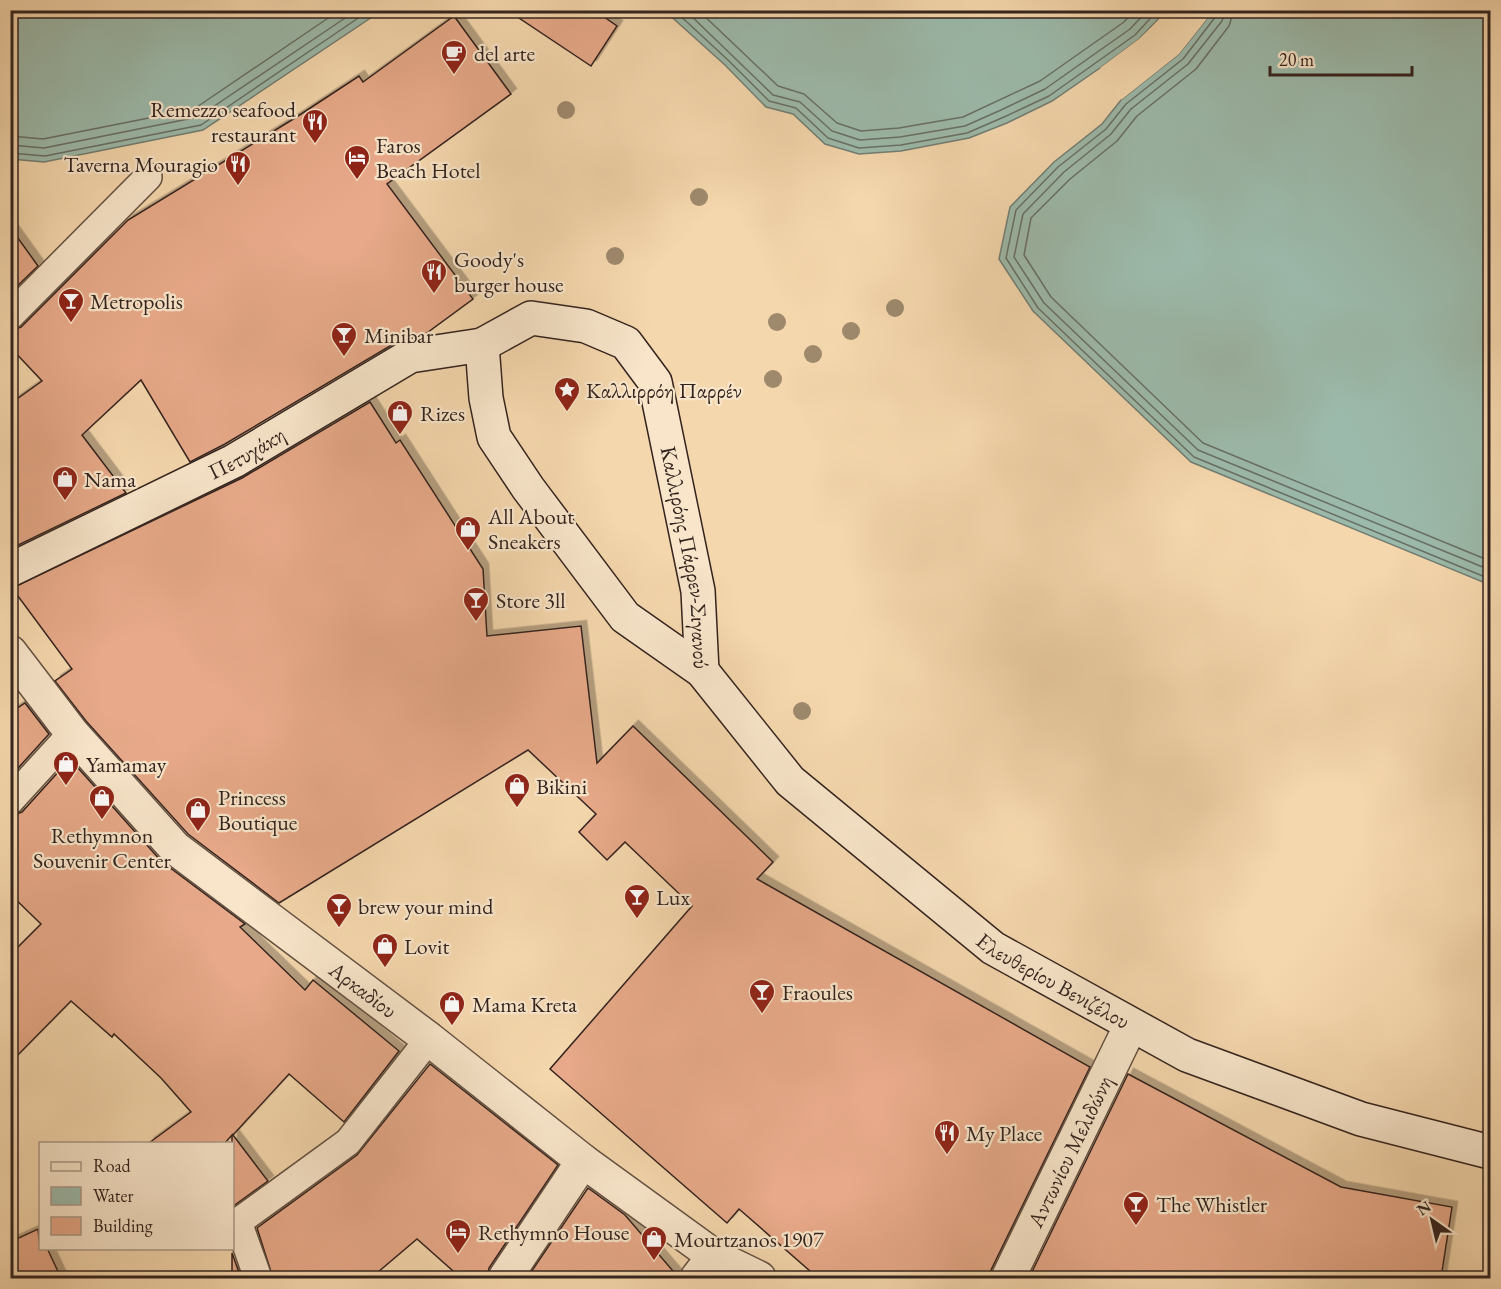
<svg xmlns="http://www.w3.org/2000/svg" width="1501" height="1289" font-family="'EB Garamond',serif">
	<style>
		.water { fill: #9cbaab; stroke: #727e73; stroke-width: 1.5 }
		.pier { fill: #f5d7ad }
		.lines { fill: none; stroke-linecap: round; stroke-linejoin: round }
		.shore { stroke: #686f65; stroke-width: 1.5 }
		.building { fill: #e7a989; stroke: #34241f; stroke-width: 1.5; filter: url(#shadow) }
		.lane-casing { stroke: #645142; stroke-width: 30 }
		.street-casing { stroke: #645142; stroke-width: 36 }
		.secondary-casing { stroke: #34241f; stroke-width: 36 }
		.lane { stroke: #f8e5ca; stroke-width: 27 }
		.street { stroke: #f8e5ca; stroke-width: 33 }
		.secondary { stroke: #f8e5ca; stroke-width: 33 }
		.tree { fill: #9e896d }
		.labels { text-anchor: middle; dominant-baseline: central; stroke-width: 4.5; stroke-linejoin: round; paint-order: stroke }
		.poi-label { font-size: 22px; fill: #34241f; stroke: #f8e5ca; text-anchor: start }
		.street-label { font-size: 22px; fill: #34241f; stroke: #f8e5ca }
	</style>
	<defs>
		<filter id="shadow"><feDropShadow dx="5.5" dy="-5.5" stdDeviation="0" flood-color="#0004"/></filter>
	</defs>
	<rect width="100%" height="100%" fill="#f5d7ad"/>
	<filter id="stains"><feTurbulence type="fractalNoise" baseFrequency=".00333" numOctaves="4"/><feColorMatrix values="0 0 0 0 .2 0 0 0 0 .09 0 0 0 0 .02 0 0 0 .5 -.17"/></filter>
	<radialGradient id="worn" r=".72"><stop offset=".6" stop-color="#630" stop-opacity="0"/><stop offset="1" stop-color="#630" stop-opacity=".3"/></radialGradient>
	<!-- water -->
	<path class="water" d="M 10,11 L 11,10 L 381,11 L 203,130 L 44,162 L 11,159 Z
		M 665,11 L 1166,11 L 1139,39 L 1100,68 L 1052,101 L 1007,123 L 969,138 L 901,151 L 859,154 L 825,144 L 793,114 L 766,107 L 725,65 Z
		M 1213,11 L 1490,11 L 1490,585 L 1191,462 L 1033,311 L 999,259 L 1010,207 L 1054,162 L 1102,124 L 1121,100 L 1179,54 Z"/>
	<!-- pier -->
	<path class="pier" d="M 1169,10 L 1141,41 L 1103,69 L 1100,68 L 1139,39 Z
		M 1209,10 L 1213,11 L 1179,54 L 1121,100 L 1122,95 L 1177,52 Z"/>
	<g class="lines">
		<!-- shore -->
		<path class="shore" d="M 674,10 L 729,61 L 769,101 L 796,108 L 828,138 L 859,148 L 901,145 L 967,133 L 1004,117 L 1049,96 L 1135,35 L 1158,10
			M 685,10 L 773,95 L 800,102 L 832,131 L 860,140 L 900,137 L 965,126 L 1001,110 L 1045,89 L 1130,29 L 1148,10
			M 698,10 L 778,86 L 804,94 L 837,123 L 861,131 L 899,128 L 963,117 L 1040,81 L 1124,22 L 1135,10
			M 1217,10 L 1216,16 L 1183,59 L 1126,104 L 1106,129 L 1058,167 L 1016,210 L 1006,258 L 1038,308 L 1194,457 L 1490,579
			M 1225,10 L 1222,21 L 1188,64 L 1131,109 L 1111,134 L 1064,172 L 1023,214 L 1014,257 L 1044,303 L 1198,450 L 1490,570
			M 1234,10 L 1229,26 L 1196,69 L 1137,116 L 1117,141 L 1070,179 L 1031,218 L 1024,255 L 1051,297 L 1203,443 L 1490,561
			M 10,136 L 43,139 L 194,109 L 340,10
			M 10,145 L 44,148 L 198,117 L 357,10
			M 10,153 L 45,156 L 201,125 L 370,10"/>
	</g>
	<!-- building -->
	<path class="building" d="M 507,10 L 594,10 L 617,26 L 591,66 Z
		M 454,16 L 511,94 L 387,184 L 473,299 L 424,335 L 400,340 L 225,444 L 190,462 L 141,380 L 82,435 L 126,493 L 10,549 L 10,404 L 42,381 L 10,347 L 10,331 L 21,327 L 128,220 L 295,118 L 359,76 L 363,82 Z
		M 10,227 L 38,266 L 10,293 Z
		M 370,402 L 396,443 L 400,440 L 483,569 L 487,636 L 581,626 L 597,763 L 633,726 L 773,862 L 757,879 L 1090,1067 L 991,1270 L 989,1278 L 818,1278 L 739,1209 L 727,1223 L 550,1069 L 692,906 L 625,842 L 607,860 L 579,832 L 596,814 L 528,750 L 279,903 L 188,834 L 86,721 L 55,681 L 72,669 L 12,588 L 242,478 Z
		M 25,703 L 49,734 L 10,777 L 10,713 Z
		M 70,759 L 161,861 L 245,924 L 240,927 L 305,990 L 313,980 L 399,1051 L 344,1122 L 289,1074 L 233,1135 L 268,1181 L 232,1207 L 232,1135 L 225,1143 L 149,1143 L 191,1112 L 161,1078 L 114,1034 L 112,1037 L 71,1001 L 10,1063 L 10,955 L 41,924 L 10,894 L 10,816 L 22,812 Z
		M 430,1064 L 558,1165 L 489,1268 L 487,1278 L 461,1278 L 417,1239 L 371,1278 L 273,1278 L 257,1228 L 357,1155 Z
		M 1128,1074 L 1341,1187 L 1452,1207 L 1441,1278 L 1029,1278 Z
		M 588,1188 L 625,1215 L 679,1278 L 527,1278 Z
		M 38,1229 L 40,1248 L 47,1248 L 61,1278 L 10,1278 L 10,1242 Z
		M 232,1253 L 241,1278 L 232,1278 Z"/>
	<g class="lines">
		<defs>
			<path id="lane" d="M 10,316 L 148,177
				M 10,801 L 72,733
				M 258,1278 L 238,1222 L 348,1142 L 429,1039"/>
			<g id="street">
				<path id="s1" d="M 10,652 L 72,733 L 175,848 L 429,1039 L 583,1161 L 714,1256 L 759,1278"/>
				<path d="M 505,1278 L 583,1161"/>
				<path d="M 697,1278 L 714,1256"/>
				<path id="s2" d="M 1008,1278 L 1131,1025"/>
			</g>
			<g id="secondary">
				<path id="s3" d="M 482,345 L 486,398 L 494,437 L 528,488 L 625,617 L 702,671 L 790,781 L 993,948 L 1187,1055 L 1361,1119 L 1490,1152"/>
				<path id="s4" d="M 10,570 L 234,461 L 410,356 L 482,345 L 531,318 L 586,326 L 626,343 L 655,382 L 698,591 L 702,671"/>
			</g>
		</defs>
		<!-- lane casing -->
		<use href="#lane" class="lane-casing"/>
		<!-- street casing -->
		<use href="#street" class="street-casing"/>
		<!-- secondary casing -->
		<use href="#secondary" class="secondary-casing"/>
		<!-- lane -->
		<use href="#lane" class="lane"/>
		<!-- street -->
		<use href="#street" class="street"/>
		<!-- secondary -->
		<use href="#secondary" class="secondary"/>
	</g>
	<!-- trees -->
	<g class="tree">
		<circle cx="566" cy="110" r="9"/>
		<circle cx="699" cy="197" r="9"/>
		<circle cx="615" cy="256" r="9"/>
		<circle cx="895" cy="308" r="9"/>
		<circle cx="777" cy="322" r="9"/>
		<circle cx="851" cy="331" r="9"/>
		<circle cx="813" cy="354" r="9"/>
		<circle cx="773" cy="379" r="9"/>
		<circle cx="802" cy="711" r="9"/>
	</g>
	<!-- icons -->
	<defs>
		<symbol id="cafe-pin" viewBox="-11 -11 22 30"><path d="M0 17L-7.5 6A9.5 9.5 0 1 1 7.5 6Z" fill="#8f2418" stroke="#f8e5ca"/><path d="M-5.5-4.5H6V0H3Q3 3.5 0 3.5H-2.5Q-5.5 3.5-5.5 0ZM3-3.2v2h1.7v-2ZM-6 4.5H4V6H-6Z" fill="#fff"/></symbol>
		<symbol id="restaurant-pin" viewBox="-11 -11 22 30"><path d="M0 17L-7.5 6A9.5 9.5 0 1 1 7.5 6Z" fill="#8f2418" stroke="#f8e5ca"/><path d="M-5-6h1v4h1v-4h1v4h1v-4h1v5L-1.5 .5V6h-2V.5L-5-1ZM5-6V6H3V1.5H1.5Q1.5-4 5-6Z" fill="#fff"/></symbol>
		<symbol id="hotel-pin" viewBox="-11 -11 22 30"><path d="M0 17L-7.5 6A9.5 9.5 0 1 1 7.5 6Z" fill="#8f2418" stroke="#f8e5ca"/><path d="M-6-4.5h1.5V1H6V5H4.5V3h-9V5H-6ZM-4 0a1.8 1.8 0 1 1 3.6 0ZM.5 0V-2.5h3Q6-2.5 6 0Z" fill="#fff"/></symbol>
		<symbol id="bar-pin" viewBox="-11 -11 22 30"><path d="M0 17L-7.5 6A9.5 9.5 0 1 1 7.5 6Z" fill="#8f2418" stroke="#f8e5ca"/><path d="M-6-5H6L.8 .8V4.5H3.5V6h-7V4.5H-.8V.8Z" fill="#fff"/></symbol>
		<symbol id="sight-pin" viewBox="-11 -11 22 30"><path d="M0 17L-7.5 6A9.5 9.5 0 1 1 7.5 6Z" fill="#8f2418" stroke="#f8e5ca"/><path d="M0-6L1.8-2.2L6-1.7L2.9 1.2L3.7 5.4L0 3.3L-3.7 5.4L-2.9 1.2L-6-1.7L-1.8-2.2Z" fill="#fff"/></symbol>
		<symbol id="shop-pin" viewBox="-11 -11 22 30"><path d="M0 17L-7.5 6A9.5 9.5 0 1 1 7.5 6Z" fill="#8f2418" stroke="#f8e5ca"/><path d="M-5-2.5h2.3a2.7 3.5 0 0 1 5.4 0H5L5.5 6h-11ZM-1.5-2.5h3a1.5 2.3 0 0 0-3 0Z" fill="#fff"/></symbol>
	</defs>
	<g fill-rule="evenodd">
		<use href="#cafe-pin" x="439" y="38" width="30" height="40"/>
		<use href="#restaurant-pin" x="300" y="107" width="30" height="40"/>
		<use href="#hotel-pin" x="342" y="143" width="30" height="40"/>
		<use href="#restaurant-pin" x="223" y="149" width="30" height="40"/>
		<use href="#restaurant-pin" x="419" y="257" width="30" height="40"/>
		<use href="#bar-pin" x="56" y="286" width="30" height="40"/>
		<use href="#bar-pin" x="329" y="320" width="30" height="40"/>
		<use href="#sight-pin" x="552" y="375" width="30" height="40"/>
		<use href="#shop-pin" x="385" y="398" width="30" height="40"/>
		<use href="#shop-pin" x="50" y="464" width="30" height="40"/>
		<use href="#shop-pin" x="453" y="514" width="30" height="40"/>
		<use href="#bar-pin" x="461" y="585" width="30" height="40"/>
		<use href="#shop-pin" x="51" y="749" width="30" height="40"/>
		<use href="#shop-pin" x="502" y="771" width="30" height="40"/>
		<use href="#shop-pin" x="87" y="783" width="30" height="40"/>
		<use href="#shop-pin" x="183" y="795" width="30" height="40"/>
		<use href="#bar-pin" x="622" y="882" width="30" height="40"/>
		<use href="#bar-pin" x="324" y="891" width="30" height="40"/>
		<use href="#shop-pin" x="370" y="931" width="30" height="40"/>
		<use href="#bar-pin" x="747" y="977" width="30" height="40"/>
		<use href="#shop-pin" x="437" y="989" width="30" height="40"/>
		<use href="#restaurant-pin" x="932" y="1118" width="30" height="40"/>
		<use href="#bar-pin" x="1121" y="1189" width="30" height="40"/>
		<use href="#hotel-pin" x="443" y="1217" width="30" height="40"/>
		<use href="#shop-pin" x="639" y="1224" width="30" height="40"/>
	</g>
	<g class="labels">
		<!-- poi labels -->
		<g class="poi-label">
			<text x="474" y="53">del arte</text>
			<text x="296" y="109" text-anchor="end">Remezzo seafood<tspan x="296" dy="25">restaurant</tspan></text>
			<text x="376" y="145">Faros<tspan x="376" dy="25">Beach Hotel</tspan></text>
			<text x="218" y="164" text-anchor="end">Taverna Mouragio</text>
			<text x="454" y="259">Goody's<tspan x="454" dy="25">burger house</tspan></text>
			<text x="90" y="301">Metropolis</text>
			<text x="364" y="335">Minibar</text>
			<text x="586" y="390">Καλλιρρόη Παρρέν</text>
			<text x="420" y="413">Rizes</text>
			<text x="84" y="479">Nama</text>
			<text x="488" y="516">All About<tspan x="488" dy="25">Sneakers</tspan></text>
			<text x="496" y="600">Store 3ll</text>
			<text x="86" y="764">Yamamay</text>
			<text x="536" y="786">Bikini</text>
			<text x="218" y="797">Princess<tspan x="218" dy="25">Boutique</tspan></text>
			<text x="102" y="835" text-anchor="middle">Rethymnon<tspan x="102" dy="25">Souvenir Center</tspan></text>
			<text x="656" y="897">Lux</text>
			<text x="358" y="906">brew your mind</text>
			<text x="404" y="946">Lovit</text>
			<text x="782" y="992">Fraoules</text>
			<text x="472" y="1004">Mama Kreta</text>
			<text x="966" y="1133">My Place</text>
			<text x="1156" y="1204">The Whistler</text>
			<text x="478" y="1232">Rethymno House</text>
			<text x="674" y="1239">Mourtzanos 1907</text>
		</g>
		<!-- street labels -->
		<g class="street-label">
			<text stroke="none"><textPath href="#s4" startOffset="264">Πετυχάκη</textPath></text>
			<text stroke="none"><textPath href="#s4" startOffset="909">Καλλιρόης Πάρρεν-Σιγανού</textPath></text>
			<text stroke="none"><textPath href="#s3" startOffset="882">Ελευθερίου Βενιζέλου</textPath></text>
			<text stroke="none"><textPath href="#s1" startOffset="492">Αρκαδίου</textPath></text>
			<text stroke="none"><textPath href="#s2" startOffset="141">Αντωνίου Μελιδώνη</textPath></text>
		</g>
	</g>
	<!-- margin -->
	<rect width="1501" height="1289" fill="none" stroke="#f5d7ad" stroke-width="36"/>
	<rect x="12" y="12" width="1477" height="1265" fill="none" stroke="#34241f" stroke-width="3"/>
	<rect x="18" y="18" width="1465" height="1253" fill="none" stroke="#34241f" stroke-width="1.5"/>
	<!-- legend -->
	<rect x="39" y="1142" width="195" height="108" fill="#f8e5ca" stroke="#aa9886" stroke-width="1.5"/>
	<rect x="51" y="1162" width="30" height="9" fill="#f8e5ca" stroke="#aa9886" stroke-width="1.5"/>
	<text x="93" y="1172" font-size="18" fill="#34241f">Road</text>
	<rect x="51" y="1187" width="30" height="18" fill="#9cbaab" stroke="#aa9886" stroke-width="1.5"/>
	<text x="93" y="1202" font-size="18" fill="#34241f">Water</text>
	<rect x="51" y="1217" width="30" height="18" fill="#e7a989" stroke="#aa9886" stroke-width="1.5"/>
	<text x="93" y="1232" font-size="18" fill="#34241f">Building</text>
	<!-- north arrow -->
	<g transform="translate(1432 1220) rotate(326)" stroke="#f8e5ca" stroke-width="4.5" paint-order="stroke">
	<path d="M0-4.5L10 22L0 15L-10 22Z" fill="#34241f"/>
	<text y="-9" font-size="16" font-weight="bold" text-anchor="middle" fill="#34241f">N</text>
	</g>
	<!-- scale -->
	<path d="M1270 66v9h142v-9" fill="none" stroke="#34241f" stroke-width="3"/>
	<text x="1279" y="66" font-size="18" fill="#34241f" stroke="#f8e5ca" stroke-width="4.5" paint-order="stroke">20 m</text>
	<rect width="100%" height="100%" filter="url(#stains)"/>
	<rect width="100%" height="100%" fill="url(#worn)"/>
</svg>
